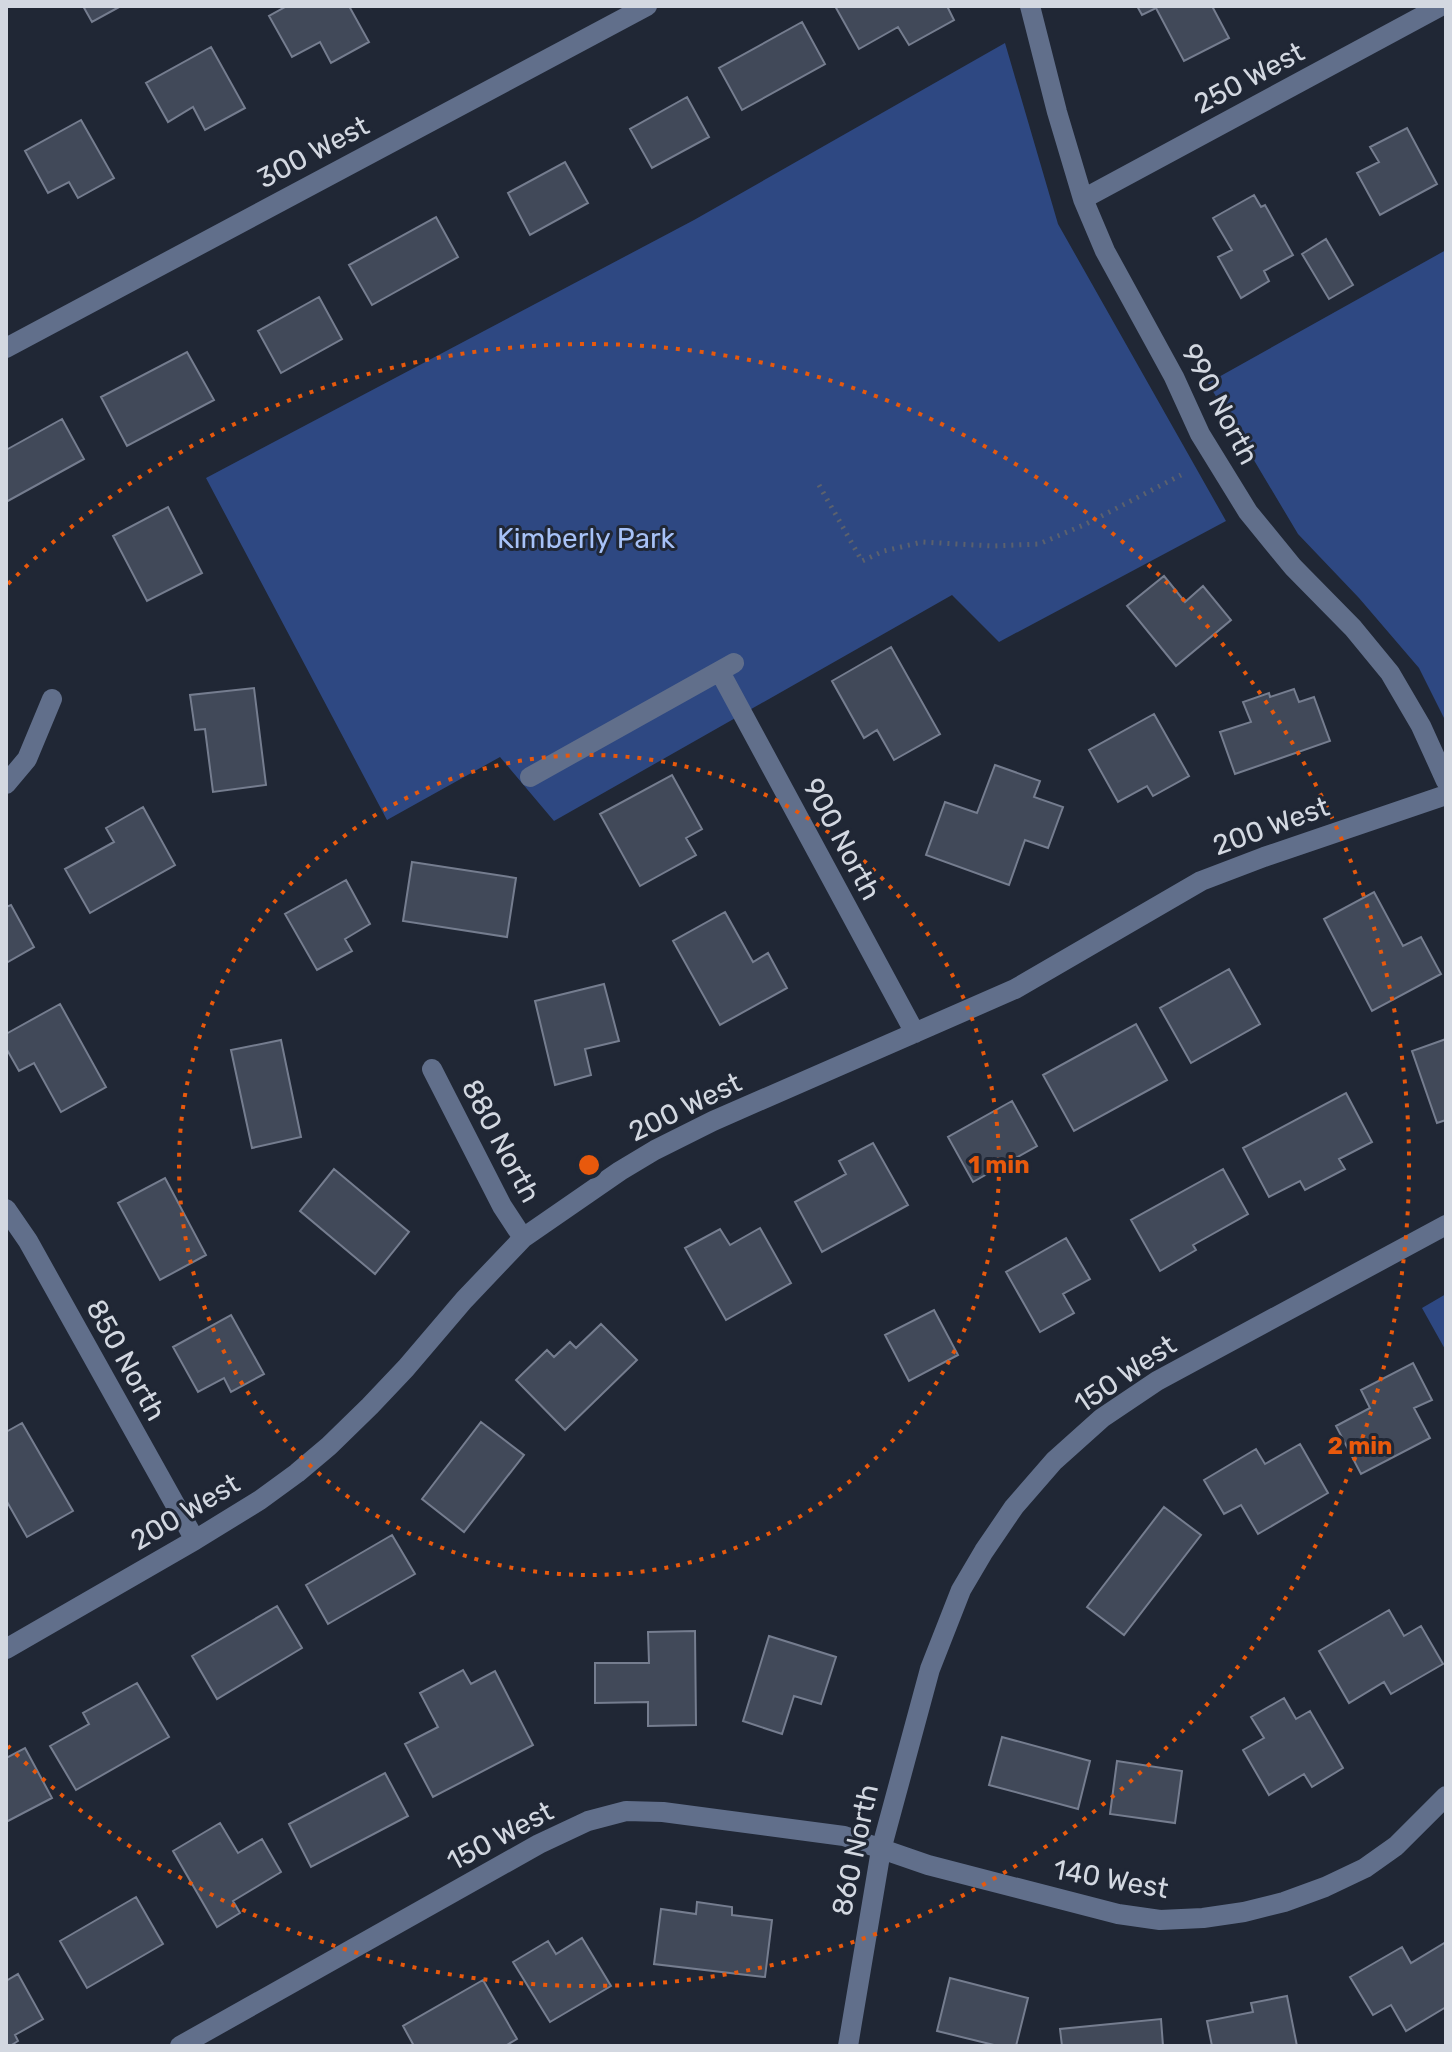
<svg xmlns="http://www.w3.org/2000/svg" width="1452" height="2052" font-family="Rubik,sans-serif">
	<style>
		.green { fill: #2e4882 }
		.building { fill: #414959; stroke: #757d8f; stroke-width: 2 }
		.lines { fill: none; stroke-linecap: round; stroke-linejoin: round }
		.path { stroke: #5b616e; stroke-width: 5; stroke-dasharray: 2 6; stroke-linecap: butt }
		.minor { stroke: #616f8b; stroke-width: 20 }
		.ring { fill: none; stroke: #e8590c; stroke-width: 4; stroke-dasharray: 4 8 }
		.labels { text-anchor: middle; dominant-baseline: central; stroke-width: 6; stroke-linejoin: round; paint-order: stroke }
		.street-label { font-size: 28px; fill: #d3d8e1; stroke: #202735 }
		.park-label { font-size: 28px; fill: #a7c2f7; stroke: #202735 }
		.centre { fill: #e8590c; stroke: #202735; stroke-width: 4 }
		.ring-label { font-size: 24px; text-anchor: middle; font-weight: bold; fill: #e8590c; stroke: #202735; stroke-width: 6; stroke-linejoin: round; paint-order: stroke }
	</style>
	<rect width="100%" height="100%" fill="#202735"/>
	<!-- green -->
	<path class="green" d="M 1005,43 L 1058,224 L 1226,521 L 999,642 L 952,595 L 554,821 L 500,757 L 387,820 L 206,478 L 694,220 Z
		M 1446,250 L 1446,722 L 1419,668 L 1359,598 L 1298,534 L 1208,383 Z
		M 1446,1294 L 1446,1351 L 1422,1308 Z"/>
	<!-- building -->
	<path class="building" d="M 83,6 L 121,6 L 92,22 Z
		M 287,6 L 349,6 L 369,42 L 331,63 L 320,42 L 292,57 L 269,16 Z
		M 835,6 L 947,6 L 954,20 L 909,45 L 898,27 L 859,49 Z
		M 1137,6 L 1212,6 L 1229,38 L 1184,61 L 1156,8 L 1142,15 Z
		M 802,22 L 825,64 L 742,110 L 719,68 Z
		M 211,47 L 245,108 L 205,130 L 193,107 L 168,122 L 146,83 Z
		M 687,97 L 709,137 L 652,168 L 630,129 Z
		M 81,120 L 114,178 L 78,198 L 69,182 L 48,193 L 25,151 Z
		M 1407,128 L 1437,184 L 1380,215 L 1357,173 L 1379,162 L 1370,147 Z
		M 565,162 L 588,203 L 530,235 L 508,193 Z
		M 1254,195 L 1261,207 L 1265,205 L 1293,255 L 1264,271 L 1269,281 L 1241,298 L 1218,257 L 1232,250 L 1213,218 Z
		M 436,217 L 458,257 L 372,305 L 349,265 Z
		M 1326,239 L 1353,285 L 1329,299 L 1302,254 Z
		M 319,297 L 342,339 L 281,373 L 258,331 Z
		M 187,352 L 214,400 L 127,446 L 101,397 Z
		M 62,419 L 84,459 L 6,502 L 6,450 Z
		M 168,507 L 202,573 L 147,601 L 113,536 Z
		M 1164,576 L 1185,602 L 1203,586 L 1231,620 L 1176,666 L 1127,606 Z
		M 891,647 L 940,734 L 894,760 L 877,730 L 864,738 L 832,681 Z
		M 254,688 L 266,785 L 213,792 L 205,729 L 195,730 L 190,695 Z
		M 1294,689 L 1299,702 L 1314,697 L 1330,741 L 1235,774 L 1220,732 L 1251,722 L 1243,702 L 1269,693 L 1270,697 Z
		M 1154,714 L 1189,776 L 1153,796 L 1147,786 L 1118,802 L 1089,750 Z
		M 995,765 L 1040,781 L 1034,797 L 1063,807 L 1048,848 L 1025,840 L 1009,885 L 926,855 L 945,802 L 977,813 Z
		M 672,775 L 702,829 L 686,838 L 696,855 L 640,886 L 600,814 Z
		M 143,807 L 175,865 L 90,913 L 65,869 L 114,842 L 106,828 Z
		M 412,862 L 516,878 L 507,937 L 403,921 Z
		M 346,880 L 370,924 L 345,939 L 352,951 L 317,970 L 285,914 Z
		M 1374,892 L 1403,946 L 1421,937 L 1441,974 L 1372,1011 L 1324,919 Z
		M 11,905 L 34,947 L 6,963 L 6,907 Z
		M 725,912 L 753,962 L 768,953 L 787,988 L 720,1025 L 673,941 Z
		M 1229,969 L 1260,1024 L 1191,1063 L 1160,1008 Z
		M 604,984 L 619,1041 L 585,1049 L 591,1075 L 555,1085 L 535,1001 Z
		M 60,1004 L 106,1087 L 61,1112 L 34,1063 L 19,1071 L 6,1048 L 6,1034 Z
		M 1136,1024 L 1167,1080 L 1074,1131 L 1043,1075 Z
		M 1446,1039 L 1446,1120 L 1437,1123 L 1412,1051 Z
		M 281,1040 L 301,1137 L 252,1148 L 231,1050 Z
		M 1346,1093 L 1372,1142 L 1339,1159 L 1345,1169 L 1305,1190 L 1300,1181 L 1269,1197 L 1243,1148 Z
		M 1012,1101 L 1037,1146 L 973,1182 L 948,1137 Z
		M 873,1143 L 908,1205 L 822,1252 L 795,1202 L 846,1174 L 839,1161 Z
		M 334,1169 L 409,1232 L 375,1274 L 300,1211 Z
		M 1223,1169 L 1248,1214 L 1193,1245 L 1196,1250 L 1160,1271 L 1131,1220 Z
		M 165,1178 L 206,1255 L 160,1280 L 118,1203 Z
		M 760,1228 L 791,1283 L 726,1320 L 685,1248 L 720,1229 L 730,1245 Z
		M 1066,1238 L 1090,1279 L 1063,1294 L 1074,1313 L 1040,1332 L 1006,1272 Z
		M 934,1310 L 958,1355 L 909,1381 L 885,1335 Z
		M 231,1315 L 264,1374 L 231,1392 L 224,1378 L 198,1392 L 173,1347 Z
		M 601,1324 L 637,1360 L 565,1430 L 516,1380 L 547,1350 L 554,1357 L 570,1342 L 576,1348 Z
		M 1413,1363 L 1432,1400 L 1414,1408 L 1430,1438 L 1361,1474 L 1336,1426 L 1370,1408 L 1361,1390 Z
		M 481,1422 L 524,1455 L 464,1532 L 422,1499 Z
		M 22,1423 L 73,1511 L 27,1537 L 6,1500 L 6,1432 Z
		M 1300,1444 L 1328,1493 L 1258,1534 L 1241,1505 L 1224,1514 L 1204,1480 L 1256,1449 L 1265,1464 Z
		M 1164,1507 L 1201,1535 L 1124,1635 L 1087,1607 Z
		M 392,1535 L 415,1574 L 328,1624 L 306,1585 Z
		M 277,1606 L 302,1648 L 217,1699 L 192,1656 Z
		M 1389,1610 L 1404,1636 L 1421,1626 L 1443,1664 L 1391,1694 L 1384,1682 L 1349,1703 L 1319,1651 Z
		M 695,1631 L 696,1725 L 648,1726 L 648,1702 L 595,1703 L 595,1663 L 649,1663 L 648,1632 Z
		M 769,1636 L 836,1657 L 821,1704 L 794,1696 L 782,1734 L 743,1721 Z
		M 463,1670 L 471,1684 L 495,1671 L 533,1745 L 433,1797 L 405,1744 L 438,1727 L 420,1693 Z
		M 137,1683 L 169,1737 L 76,1790 L 50,1746 L 89,1724 L 83,1713 Z
		M 1284,1698 L 1296,1719 L 1310,1711 L 1343,1768 L 1312,1787 L 1304,1774 L 1269,1795 L 1243,1750 L 1264,1738 L 1251,1717 Z
		M 1002,1737 L 1090,1761 L 1078,1809 L 989,1785 Z
		M 25,1748 L 52,1798 L 6,1822 L 6,1758 Z
		M 1117,1761 L 1182,1771 L 1175,1823 L 1110,1814 Z
		M 385,1773 L 408,1816 L 311,1867 L 289,1824 Z
		M 220,1823 L 238,1853 L 262,1839 L 281,1872 L 233,1901 L 240,1913 L 217,1927 L 173,1851 Z
		M 136,1897 L 163,1944 L 87,1988 L 60,1941 Z
		M 697,1902 L 732,1907 L 732,1915 L 772,1920 L 765,1977 L 654,1964 L 661,1909 L 696,1914 Z
		M 582,1938 L 611,1986 L 550,2022 L 513,1962 L 548,1941 L 556,1954 Z
		M 1446,1942 L 1446,2007 L 1406,2031 L 1391,2005 L 1373,2015 L 1350,1977 L 1402,1947 L 1411,1963 Z
		M 18,1974 L 43,2019 L 15,2035 L 18,2041 L 10,2046 L 6,2046 L 6,1981 Z
		M 950,1978 L 1028,1998 L 1016,2046 L 998,2046 L 937,2031 Z
		M 483,1980 L 517,2039 L 505,2046 L 414,2046 L 403,2026 Z
		M 1287,1996 L 1297,2046 L 1212,2046 L 1207,2021 L 1253,2012 L 1251,2003 Z
		M 1161,2019 L 1163,2046 L 1062,2046 L 1060,2029 Z"/>
	<g class="lines">
		<!-- path -->
		<path class="path" d="M 819,485 L 862,561 L 884,551 L 922,542 L 993,546 L 1039,544 L 1086,524 L 1181,475"/>
		<!-- minor -->
		<path class="minor" d="M 1030,6 L 1057,112 L 1083,199 L 1105,251 L 1174,377 L 1200,434 L 1248,512 L 1293,567 L 1353,628 L 1390,673 L 1421,726 L 1446,781
			M 1083,199 L 1441,6
			M 6,348 L 647,6
			M 720,672 L 915,1033
			M 530,777 L 734,663
			M 6,784 L 27,759 L 52,699
			M 432,1069 L 502,1206 L 523,1238
			M 6,1209 L 28,1241 L 195,1540
			M 6,1649 L 195,1540 L 260,1500 L 297,1473 L 329,1446 L 370,1406 L 406,1368 L 464,1300 L 523,1238 L 620,1171 L 655,1150 L 713,1121 L 1015,989 L 1201,881 L 1264,857 L 1446,795
			M 180,2046 L 539,1844 L 588,1821 L 626,1811 L 663,1812 L 844,1836 L 928,1865 L 1118,1914 L 1160,1920 L 1203,1918 L 1244,1912 L 1284,1902 L 1325,1887 L 1365,1868 L 1396,1846 L 1446,1796
			M 848,2046 L 881,1850 L 930,1669 L 961,1590 L 984,1551 L 1014,1507 L 1054,1461 L 1102,1418 L 1157,1381 L 1446,1225"/>
	</g>
	<!-- distance rings -->
	<g class="ring">
		<circle cx="589" cy="1165" r="410"/>
		<path d="M8 584A821 821 0 1 1 8 1746"/>
	</g>
	<g class="labels">
		<!-- street labels -->
		<g class="street-label">
			<text transform="translate(1249 78) rotate(-28)">250 West</text>
			<text transform="translate(313 152) rotate(-28)">300 West</text>
			<text transform="translate(1220 404) rotate(62)">990 North</text>
			<text transform="translate(1271 826) rotate(-20)">200 West</text>
			<text transform="translate(842 839) rotate(62)">900 North</text>
			<text transform="translate(685 1107) rotate(-26)">200 West</text>
			<text transform="translate(501 1141) rotate(62)">880 North</text>
			<text transform="translate(126 1360) rotate(61)">850 North</text>
			<text transform="translate(1125 1374) rotate(-34)">150 West</text>
			<text transform="translate(185 1512) rotate(-31)">200 West</text>
			<text transform="translate(500 1836) rotate(-28)">150 West</text>
			<text transform="translate(855 1850) rotate(-78)">860 North</text>
			<text transform="translate(1111 1879) rotate(10)">140 West</text>
		</g>
		<!-- park labels -->
		<g class="park-label">
			<text x="586" y="538">Kimberly Park</text>
		</g>
	</g>
	<circle cx="589" cy="1165" r="12" class="centre"/>
	<g class="ring-label">
		<text x="999" y="1173">1 min</text>
		<text x="1360" y="1454">2 min</text>
	</g>
	<!-- border -->
	<rect width="1452" height="2052" fill="none" stroke="#d3d8e1" stroke-width="16"/>
</svg>
